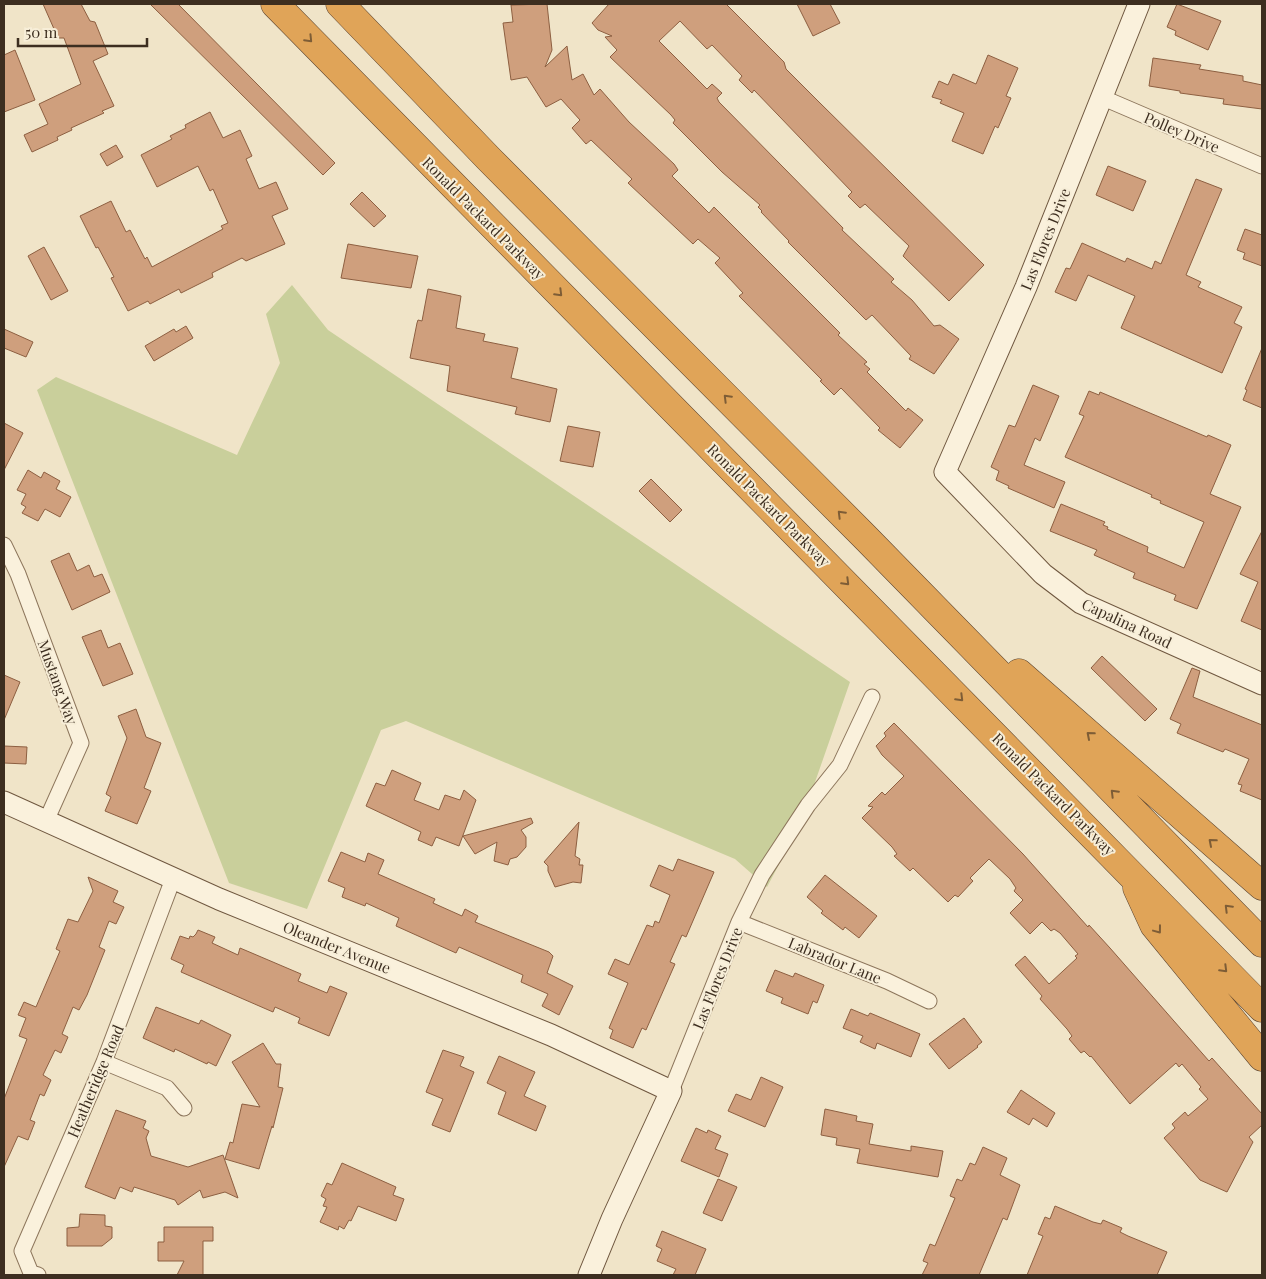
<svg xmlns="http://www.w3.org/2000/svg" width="1266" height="1279" font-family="'Playfair Display',serif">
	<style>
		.green { fill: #c9cf9b }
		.building { fill: #cf9f7d; stroke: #8d5f41 }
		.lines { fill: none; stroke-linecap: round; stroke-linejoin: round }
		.street-casing { stroke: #8d765c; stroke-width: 17 }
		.secondary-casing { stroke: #6f573f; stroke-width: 23 }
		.highway-casing { stroke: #5b4430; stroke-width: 29 }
		.street { stroke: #faf1dc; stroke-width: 15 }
		.secondary { stroke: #faf1dc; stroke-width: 21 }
		.highway { stroke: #e0a458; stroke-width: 28 }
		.oneway { stroke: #7e5d36 }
		.labels { text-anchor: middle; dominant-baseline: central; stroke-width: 4; stroke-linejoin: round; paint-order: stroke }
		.street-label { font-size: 15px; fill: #3d2e20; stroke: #f7eed8 }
	</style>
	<rect width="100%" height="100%" fill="#f0e4c8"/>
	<!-- green -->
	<path class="green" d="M 292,285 L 328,330 L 850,682 L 800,825 L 767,887 L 735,859 L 406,721 L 381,730 L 307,909 L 229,883 L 37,390 L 56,377 L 237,455 L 280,363 L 266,314 Z"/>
	<!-- building -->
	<path class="building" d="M 43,4 L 81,4 L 90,21 L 95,22 L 108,54 L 93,61 L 114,106 L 102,111 L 104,113 L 71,128 L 72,130 L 57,137 L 58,140 L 32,152 L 24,135 L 48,124 L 39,104 L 81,84 L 64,38 L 58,38 Z
		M 150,4 L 178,4 L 335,163 L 323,175 Z
		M 547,4 L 552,50 L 545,67 L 567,46 L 572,80 L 583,74 L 594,95 L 600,89 L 629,122 L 674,164 L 678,170 L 672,176 L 709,213 L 714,207 L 840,333 L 838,335 L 867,362 L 864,364 L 870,369 L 867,372 L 906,411 L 908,408 L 923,420 L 900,448 L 878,430 L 880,428 L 841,388 L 834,395 L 820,381 L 822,380 L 739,296 L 743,293 L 715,263 L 720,258 L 698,239 L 693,244 L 628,183 L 632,179 L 591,140 L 586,144 L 572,128 L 580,120 L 561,99 L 546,107 L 527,77 L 511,80 L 503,23 L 513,22 L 511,5 Z
		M 609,4 L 726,4 L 784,62 L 786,69 L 819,102 L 984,265 L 949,301 L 903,256 L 909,246 L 865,204 L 860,208 L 848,196 L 852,192 L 754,90 L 752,93 L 739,80 L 742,76 L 712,45 L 707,49 L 680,21 L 659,41 L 707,89 L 712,84 L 722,93 L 717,98 L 719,102 L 843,228 L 842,230 L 894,279 L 891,282 L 912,300 L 934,326 L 940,325 L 959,339 L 934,374 L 909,359 L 911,356 L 872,315 L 866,320 L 788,242 L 789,241 L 761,212 L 762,211 L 758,207 L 760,205 L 722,172 L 673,123 L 675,120 L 671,115 L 610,57 L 617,50 L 605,37 L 612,36 L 598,30 L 592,23 Z
		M 797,4 L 830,4 L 840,23 L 813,36 Z
		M 1177,4 L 1221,21 L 1208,50 L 1175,35 L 1176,31 L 1167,27 Z
		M 15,50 L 35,100 L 4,112 L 4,55 Z
		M 988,55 L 1018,68 L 1006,96 L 1011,98 L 998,128 L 995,126 L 983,154 L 952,141 L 964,113 L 940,103 L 942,100 L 932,97 L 939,81 L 948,85 L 953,74 L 976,84 Z
		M 1153,58 L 1201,65 L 1199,69 L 1243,76 L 1243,81 L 1262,85 L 1262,109 L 1223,104 L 1224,99 L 1180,93 L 1180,91 L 1149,86 Z
		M 210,112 L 223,138 L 240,130 L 252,156 L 246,159 L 259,189 L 276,182 L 288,209 L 272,216 L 285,244 L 246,261 L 242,258 L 212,273 L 213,277 L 181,293 L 179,289 L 150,304 L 148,301 L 128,311 L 111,278 L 114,277 L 98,247 L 96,248 L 80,216 L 111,201 L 126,232 L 130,230 L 145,259 L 147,257 L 152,267 L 223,229 L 221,226 L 228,223 L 213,189 L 210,191 L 198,166 L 157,187 L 141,155 L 172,139 L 170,136 L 186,128 L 185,125 Z
		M 116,145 L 123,157 L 107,166 L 100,154 Z
		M 1108,166 L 1146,181 L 1133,211 L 1096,195 Z
		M 1196,179 L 1222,189 L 1186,275 L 1201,282 L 1198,287 L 1242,307 L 1234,323 L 1242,327 L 1222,373 L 1121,328 L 1135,296 L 1088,275 L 1076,301 L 1055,292 L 1066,268 L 1070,269 L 1082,243 L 1125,262 L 1127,258 L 1152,269 L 1155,261 L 1161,264 Z
		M 362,192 L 386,216 L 374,227 L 350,204 Z
		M 1245,229 L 1262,235 L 1262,266 L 1243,259 L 1245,253 L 1237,250 Z
		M 348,244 L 418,256 L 411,288 L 341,278 Z
		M 44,247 L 68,291 L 51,300 L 28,256 Z
		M 428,289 L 461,296 L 456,328 L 485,334 L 483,341 L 518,348 L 511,378 L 557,389 L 550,422 L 515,414 L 517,407 L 447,391 L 450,366 L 410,358 L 417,323 L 418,320 L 422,321 Z
		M 186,326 L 193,338 L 154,361 L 145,346 L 174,329 L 176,332 Z
		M 4,329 L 33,342 L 26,357 L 4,348 Z
		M 1262,348 L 1262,408 L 1243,400 L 1247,390 L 1245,389 Z
		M 1033,385 L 1059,396 L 1040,441 L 1035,438 L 1024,465 L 1065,482 L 1054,508 L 1008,488 L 1009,486 L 996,480 L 999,471 L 991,467 L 1009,425 L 1015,427 Z
		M 1089,391 L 1099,395 L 1100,392 L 1207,437 L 1208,435 L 1231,445 L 1210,494 L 1241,507 L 1197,609 L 1174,600 L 1176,595 L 1133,578 L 1135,573 L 1094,555 L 1097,550 L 1050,531 L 1061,504 L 1105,522 L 1103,525 L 1108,527 L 1107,529 L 1148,547 L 1147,552 L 1184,568 L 1204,522 L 1160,503 L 1161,501 L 1151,497 L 1152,495 L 1065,457 L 1084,416 L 1079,414 Z
		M 4,423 L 23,433 L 4,470 Z
		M 568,426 L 600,432 L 593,467 L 560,461 Z
		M 28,470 L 41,478 L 44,472 L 60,481 L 56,489 L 71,497 L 60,517 L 45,509 L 38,521 L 22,513 L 26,507 L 21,504 L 26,494 L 17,490 Z
		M 651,479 L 682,510 L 670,522 L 639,491 Z
		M 1262,531 L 1262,630 L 1241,621 L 1258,582 L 1240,574 Z
		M 69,553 L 77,571 L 89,565 L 94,577 L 102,574 L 110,592 L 72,610 L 51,561 Z
		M 101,630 L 108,648 L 120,643 L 133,674 L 103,686 L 82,637 Z
		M 1102,656 L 1157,709 L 1145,721 L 1091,668 Z
		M 1192,668 L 1200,671 L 1193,697 L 1262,725 L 1262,800 L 1240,791 L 1242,785 L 1238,784 L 1249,759 L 1225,749 L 1223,752 L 1177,733 L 1181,724 L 1170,719 Z
		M 4,675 L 20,682 L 4,720 Z
		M 136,709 L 146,737 L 161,743 L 144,788 L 151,791 L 137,824 L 105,811 L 111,797 L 106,794 L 127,738 L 118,716 Z
		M 894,723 L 1023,854 L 1088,927 L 1089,925 L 1110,948 L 1209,1061 L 1212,1058 L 1262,1114 L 1262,1125 L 1249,1137 L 1253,1142 L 1227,1192 L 1200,1180 L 1164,1138 L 1175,1128 L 1172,1124 L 1185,1112 L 1188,1116 L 1208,1099 L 1199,1089 L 1201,1087 L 1182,1064 L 1179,1067 L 1176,1063 L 1130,1104 L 1091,1056 L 1090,1057 L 1084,1051 L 1081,1053 L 1069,1039 L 1072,1036 L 1067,1029 L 1040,999 L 1042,996 L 1015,965 L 1025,956 L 1049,984 L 1077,958 L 1075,956 L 1078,954 L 1060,933 L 1054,929 L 1051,931 L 1042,922 L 1030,934 L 1010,913 L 1023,900 L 1014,891 L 1016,888 L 1010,879 L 989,859 L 970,878 L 973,881 L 958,897 L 955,895 L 948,902 L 913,868 L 910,871 L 894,856 L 897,854 L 892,847 L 862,818 L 873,807 L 868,806 L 882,792 L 885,795 L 904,776 L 882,755 L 876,746 L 886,736 L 884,733 Z
		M 4,746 L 27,747 L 26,764 L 4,763 Z
		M 392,770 L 421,783 L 414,800 L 439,810 L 445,795 L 460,800 L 464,790 L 476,800 L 459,846 L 436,837 L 432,846 L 418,840 L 421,832 L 366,806 L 376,783 L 385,786 Z
		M 531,818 L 533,823 L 521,830 L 526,837 L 526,847 L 517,857 L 510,859 L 508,865 L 494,861 L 497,842 L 475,854 L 463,836 Z
		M 579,822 L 575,856 L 580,859 L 579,865 L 583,865 L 581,883 L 573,882 L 555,887 L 548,871 L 548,866 L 544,862 Z
		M 341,852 L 365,862 L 368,853 L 384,860 L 378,874 L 435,899 L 433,903 L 462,916 L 465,909 L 478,916 L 475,922 L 549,952 L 553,956 L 547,973 L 573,986 L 559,1015 L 542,1006 L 548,994 L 521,982 L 523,975 L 459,947 L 456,953 L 396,926 L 399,918 L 366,903 L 365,906 L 342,897 L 345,888 L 328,881 Z
		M 678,859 L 714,872 L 686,937 L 682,935 L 670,962 L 675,964 L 646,1030 L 642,1028 L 633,1048 L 610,1038 L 613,1030 L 609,1028 L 628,983 L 608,974 L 615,959 L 629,965 L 647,925 L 653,927 L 655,921 L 659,923 L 670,895 L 650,886 L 659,865 L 673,871 Z
		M 825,875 L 877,916 L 859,938 L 845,927 L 843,930 L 821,913 L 823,911 L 807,897 Z
		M 88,877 L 118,891 L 113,902 L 124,907 L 116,924 L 109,921 L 99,947 L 105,950 L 87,995 L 79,1010 L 73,1007 L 62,1034 L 68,1037 L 61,1053 L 55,1050 L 43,1075 L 51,1080 L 44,1096 L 40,1094 L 30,1120 L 35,1122 L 28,1140 L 18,1136 L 4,1167 L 4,1099 L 27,1039 L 19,1036 L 26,1018 L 18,1015 L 24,1002 L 36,1007 L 60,951 L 56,949 L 68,919 L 78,922 L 93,891 Z
		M 198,930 L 215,937 L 212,943 L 238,955 L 240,948 L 301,974 L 298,981 L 327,993 L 330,986 L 347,993 L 329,1036 L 298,1023 L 300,1018 L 275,1007 L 273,1012 L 181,972 L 184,965 L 171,959 L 180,936 L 189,939 L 190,936 L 193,937 L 196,934 Z
		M 775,970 L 793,977 L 795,973 L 824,985 L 817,1003 L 813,1001 L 808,1014 L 781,1003 L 783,998 L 766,991 Z
		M 156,1007 L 199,1024 L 201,1020 L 231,1035 L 216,1066 L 208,1062 L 207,1064 L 175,1049 L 174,1052 L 143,1038 Z
		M 851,1009 L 868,1016 L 870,1013 L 920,1034 L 911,1057 L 877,1043 L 875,1049 L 860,1042 L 863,1036 L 843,1028 Z
		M 964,1018 L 982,1042 L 977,1046 L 978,1047 L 949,1069 L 929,1044 Z
		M 263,1043 L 276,1064 L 281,1064 L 278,1087 L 283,1088 L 273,1128 L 272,1126 L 259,1169 L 225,1159 L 230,1142 L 233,1143 L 242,1104 L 260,1107 L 232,1062 Z
		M 443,1050 L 464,1057 L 460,1066 L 474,1072 L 450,1132 L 432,1125 L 443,1099 L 426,1092 Z
		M 499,1056 L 535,1072 L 524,1096 L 546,1106 L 536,1131 L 498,1114 L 506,1092 L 487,1083 Z
		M 761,1077 L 783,1087 L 765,1127 L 728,1111 L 736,1094 L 751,1100 Z
		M 1021,1090 L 1055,1113 L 1047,1127 L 1033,1118 L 1029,1125 L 1007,1112 Z
		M 825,1109 L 857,1116 L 856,1121 L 873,1124 L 869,1144 L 911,1151 L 911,1146 L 943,1151 L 938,1177 L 857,1163 L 860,1149 L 836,1145 L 837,1138 L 821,1135 Z
		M 116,1110 L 146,1121 L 143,1128 L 149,1131 L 146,1138 L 151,1156 L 188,1167 L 223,1155 L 238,1198 L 225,1192 L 203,1198 L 200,1190 L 178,1205 L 175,1200 L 134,1187 L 132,1192 L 120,1187 L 115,1199 L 85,1187 Z
		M 696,1128 L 707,1133 L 708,1130 L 721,1136 L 715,1149 L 728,1154 L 719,1177 L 681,1161 Z
		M 983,1147 L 1007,1158 L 1000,1175 L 1020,1185 L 1007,1220 L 1003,1218 L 979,1275 L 922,1275 L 928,1263 L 923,1261 L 930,1244 L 935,1246 L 955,1198 L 950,1196 L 957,1179 L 962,1181 L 970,1163 L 975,1165 Z
		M 342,1163 L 396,1187 L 393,1195 L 404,1199 L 396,1221 L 358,1206 L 351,1221 L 349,1220 L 344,1229 L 339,1226 L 338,1230 L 320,1222 L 327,1207 L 323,1206 L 326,1199 L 321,1196 L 327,1183 L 332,1185 Z
		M 718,1179 L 737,1187 L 722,1221 L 703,1213 Z
		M 1055,1206 L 1093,1222 L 1101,1224 L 1103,1220 L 1122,1228 L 1120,1232 L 1128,1236 L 1167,1252 L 1157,1275 L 1027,1275 L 1043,1236 L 1038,1234 L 1045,1217 L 1050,1219 Z
		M 80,1214 L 105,1215 L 105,1226 L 112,1227 L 112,1238 L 102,1246 L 67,1246 L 67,1228 L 79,1227 Z
		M 164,1227 L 213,1227 L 213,1241 L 203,1241 L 203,1275 L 177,1275 L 184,1261 L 158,1261 L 158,1242 L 164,1242 Z
		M 662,1231 L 706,1249 L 695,1275 L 673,1275 L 676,1269 L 657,1261 L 662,1249 L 656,1246 Z"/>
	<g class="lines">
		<defs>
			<path id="street" d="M 1101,97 L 1262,166
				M 4,545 L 18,574 L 81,743 L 47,819
				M 739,922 L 887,981 L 929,1001
				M 104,1062 L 167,1088 L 184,1108
				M 671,1091 L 739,922 L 762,875 L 808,805 L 840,765 L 872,697
				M 38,1275 L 31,1273 L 22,1251 L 104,1062 L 173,879"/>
			<path id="secondary" d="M 1139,4 L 1026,287 L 945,472 L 1043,574 L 1081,603 L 1262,684
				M 4,802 L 219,899 L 551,1035 L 671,1091 L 612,1219 L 589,1275"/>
			<path id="highway" d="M 275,4 L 1262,1008
				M 340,4 L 489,159 L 865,537 L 1262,943
				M 1019,673 L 1262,886
				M 1137,888 L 1154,925 L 1262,1057"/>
		</defs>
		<!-- street casing -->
		<use href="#street" class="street-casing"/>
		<!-- secondary casing -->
		<use href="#secondary" class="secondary-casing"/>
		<!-- highway casing -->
		<use href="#highway" class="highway-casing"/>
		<!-- street -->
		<use href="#street" class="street"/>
		<!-- secondary -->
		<use href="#secondary" class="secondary"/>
		<!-- highway -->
		<use href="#highway" class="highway"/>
	</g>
	<!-- one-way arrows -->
	<defs><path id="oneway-chevron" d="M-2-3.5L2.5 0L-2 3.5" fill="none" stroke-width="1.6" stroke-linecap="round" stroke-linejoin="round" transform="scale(1.25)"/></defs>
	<g class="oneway">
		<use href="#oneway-chevron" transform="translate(309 39) rotate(46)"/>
		<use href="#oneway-chevron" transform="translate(559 293) rotate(45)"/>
		<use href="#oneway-chevron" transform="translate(727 398) rotate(-135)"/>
		<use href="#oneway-chevron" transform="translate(841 514) rotate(-135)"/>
		<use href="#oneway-chevron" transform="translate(846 582) rotate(45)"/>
		<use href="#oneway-chevron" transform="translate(960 698) rotate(45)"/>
		<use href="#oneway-chevron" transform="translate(1090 735) rotate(-139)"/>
		<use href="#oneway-chevron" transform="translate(1114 793) rotate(-135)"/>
		<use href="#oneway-chevron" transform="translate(1212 842) rotate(-139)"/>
		<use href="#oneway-chevron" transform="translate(1228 908) rotate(-135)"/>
		<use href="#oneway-chevron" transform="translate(1158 930) rotate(53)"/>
		<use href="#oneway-chevron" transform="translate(1224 969) rotate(45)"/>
	</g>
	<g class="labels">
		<!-- street labels -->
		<g class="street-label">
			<text transform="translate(1182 132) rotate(23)">Polley Drive</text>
			<text transform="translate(484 218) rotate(45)">Ronald Packard Parkway</text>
			<text transform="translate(1045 239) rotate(-68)">Las Flores Drive</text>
			<text transform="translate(769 505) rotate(45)">Ronald Packard Parkway</text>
			<text transform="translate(1127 623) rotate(25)">Capalina Road</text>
			<text transform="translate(58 682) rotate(70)">Mustang Way</text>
			<text transform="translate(1054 794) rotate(45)">Ronald Packard Parkway</text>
			<text transform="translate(337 947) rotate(22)">Oleander Avenue</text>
			<text transform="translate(835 960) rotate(22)">Labrador Lane</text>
			<text transform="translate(717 978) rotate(-68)">Las Flores Drive</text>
			<text transform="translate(95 1081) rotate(-67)">Heatheridge Road</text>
		</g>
	</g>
	<!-- border -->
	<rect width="1266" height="1279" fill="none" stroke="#3d2e20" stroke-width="10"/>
	<!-- scale -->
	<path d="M18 38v8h129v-8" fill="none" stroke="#3d2e20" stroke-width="2.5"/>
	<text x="25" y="38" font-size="15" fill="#3d2e20" stroke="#f7eed8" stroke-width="4" paint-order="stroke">50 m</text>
</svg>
